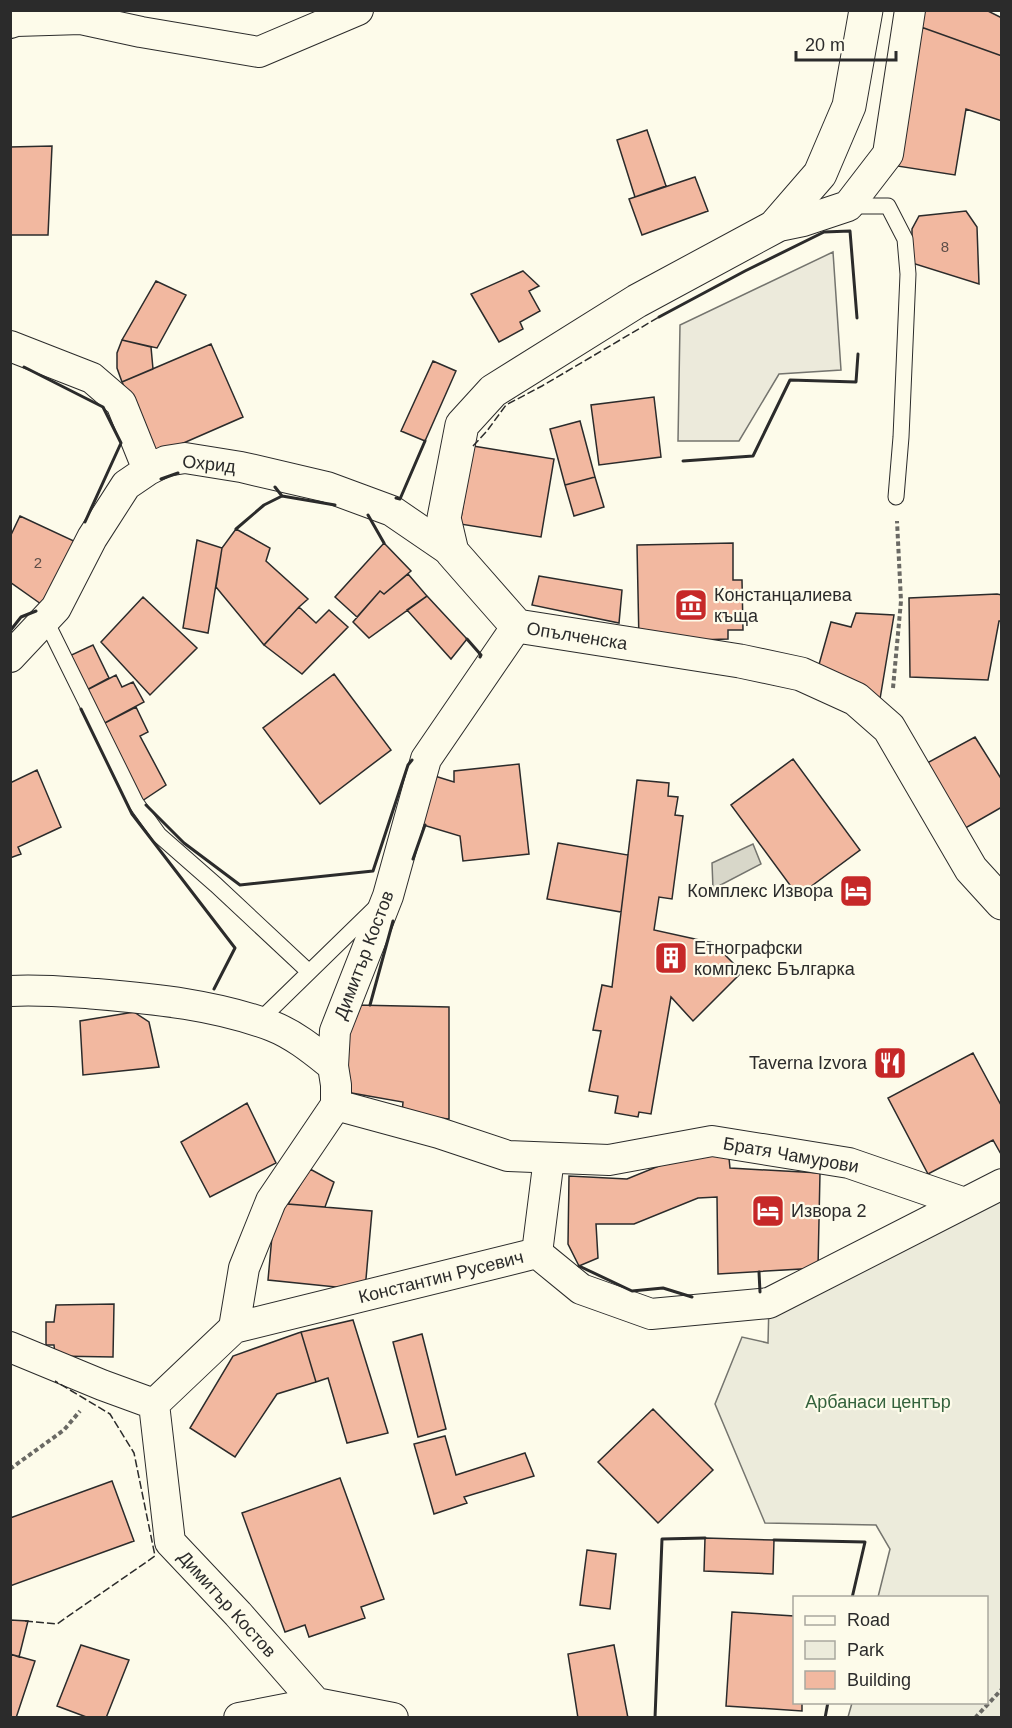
<svg xmlns="http://www.w3.org/2000/svg" width="1012" height="1728" font-family="Arial,sans-serif">
	<style>
		.green { fill: #ecebdb; stroke: #74746e; stroke-width: 1.5 }
		.parking { fill: #eceadb; stroke: #74746e; stroke-width: 1.5 }
		.water { fill: #d8d7c9; stroke: #74746e; stroke-width: 1.5 }
		.building { fill: #f2b8a0; stroke: #2b2b2b; stroke-width: 1.5 }
		.lines { fill: none; stroke-linecap: round; stroke-linejoin: round }
		.service-casing { stroke: #2b2b2b; stroke-width: 17 }
		.minor-casing { stroke: #2b2b2b; stroke-width: 32 }
		.tertiary-casing { stroke: #2b2b2b; stroke-width: 35 }
		.path { stroke: #6a6964; stroke-width: 4; stroke-dasharray: 4.5 3; stroke-linecap: butt }
		.service { stroke: #fdfbea; stroke-width: 15 }
		.minor { stroke: #fdfbea; stroke-width: 30 }
		.tertiary { stroke: #fdfbea; stroke-width: 33 }
		.fence { stroke: #2b2b2b; stroke-width: 1.5; stroke-dasharray: 8 3; stroke-linecap: butt }
		.wall { stroke: #2b2b2b; stroke-width: 3 }
		.labels { text-anchor: middle; dominant-baseline: central; stroke-width: 4.5; stroke-linejoin: round; paint-order: stroke }
		.number-label { font-size: 15px; fill: #5d4e48 }
		.street-label { font-size: 18px; fill: #2b2b2b; stroke: #fdfbea }
		.poi-label { font-size: 18px; fill: #2b2b2b; stroke: #fdfbea; text-anchor: start }
		.park-label { font-size: 18px; fill: #34623c; stroke: #fdfbea }
	</style>
	<rect width="100%" height="100%" fill="#fdfbea"/>
	<!-- green -->
	<path class="green" d="M 1001,1184 L 1001,1717 L 848,1717 L 852,1703 L 986,1702 L 986,1598 L 878,1597 L 890,1549 L 876,1525 L 765,1523 L 715,1404 L 742,1337 L 768,1343 L 769,1303 Z"/>
	<!-- parking -->
	<path class="parking" d="M 833,252 L 841,370 L 779,374 L 739,441 L 678,441 L 680,325 Z"/>
	<!-- water -->
	<path class="water" d="M 753,844 L 761,864 L 713,889 L 712,863 Z"/>
	<!-- building -->
	<path class="building" d="M 925,10 L 986,10 L 1002,18 L 1002,56 L 921,27 Z
		M 921,27 L 1002,56 L 1002,121 L 966,109 L 955,175 L 897,166 Z
		M 647,130 L 666,186 L 635,197 L 617,140 Z
		M 52,146 L 48,235 L 10,235 L 10,147 Z
		M 695,177 L 708,211 L 642,235 L 629,199 Z
		M 966,211 L 977,227 L 979,284 L 912,263 L 912,229 L 919,216 Z
		M 523,271 L 539,286 L 529,291 L 540,311 L 520,322 L 523,329 L 499,342 L 471,294 Z
		M 156,281 L 186,295 L 157,348 L 122,340 Z
		M 122,340 L 151,347 L 153,369 L 122,382 L 117,368 L 117,353 Z
		M 211,344 L 243,417 L 156,455 L 122,382 Z
		M 433,361 L 456,371 L 425,441 L 401,431 Z
		M 654,397 L 661,457 L 599,465 L 591,405 Z
		M 580,421 L 595,477 L 565,485 L 550,429 Z
		M 473,446 L 554,459 L 541,537 L 460,524 Z
		M 595,477 L 604,507 L 574,516 L 565,485 Z
		M 20,516 L 76,542 L 41,604 L 10,582 L 10,537 Z
		M 236,529 L 270,548 L 266,561 L 308,599 L 299,607 L 264,645 L 216,587 L 222,548 Z
		M 197,540 L 222,548 L 208,633 L 183,628 Z
		M 384,543 L 411,571 L 384,594 L 380,591 L 357,617 L 335,597 Z
		M 733,543 L 733,580 L 742,580 L 743,630 L 728,630 L 728,639 L 639,642 L 637,545 Z
		M 408,574 L 427,596 L 369,638 L 353,622 L 380,591 L 384,594 Z
		M 539,576 L 622,590 L 619,623 L 532,605 Z
		M 997,594 L 1002,595 L 1002,621 L 999,621 L 988,680 L 910,677 L 909,598 Z
		M 427,596 L 467,639 L 451,659 L 407,610 Z
		M 143,597 L 197,648 L 150,695 L 101,642 Z
		M 299,607 L 316,623 L 329,610 L 348,627 L 302,674 L 264,645 Z
		M 856,613 L 894,615 L 880,699 L 818,668 L 831,622 L 851,627 Z
		M 93,645 L 109,678 L 83,692 L 67,657 Z
		M 334,674 L 391,750 L 320,804 L 263,728 Z
		M 116,675 L 122,687 L 133,682 L 144,702 L 101,725 L 83,692 Z
		M 136,707 L 148,732 L 140,736 L 166,785 L 142,801 L 101,725 Z
		M 975,737 L 1002,780 L 1002,807 L 955,834 L 918,768 Z
		M 793,759 L 860,850 L 798,896 L 731,805 Z
		M 519,764 L 529,854 L 463,861 L 460,836 L 410,821 L 425,773 L 454,782 L 454,771 Z
		M 37,770 L 61,827 L 18,847 L 21,854 L 10,858 L 10,783 Z
		M 637,780 L 669,783 L 668,796 L 678,797 L 675,815 L 683,816 L 672,899 L 659,897 L 654,930 L 713,943 L 742,972 L 693,1021 L 671,997 L 651,1114 L 639,1112 L 638,1117 L 615,1113 L 618,1096 L 589,1091 L 601,1031 L 593,1030 L 602,985 L 612,987 Z
		M 558,843 L 628,855 L 621,912 L 547,899 Z
		M 355,1005 L 449,1007 L 449,1119 L 402,1114 L 403,1102 L 346,1092 L 345,1033 Z
		M 134,1012 L 149,1022 L 159,1067 L 83,1075 L 80,1021 Z
		M 973,1053 L 1002,1107 L 1002,1156 L 993,1140 L 928,1174 L 888,1098 Z
		M 247,1103 L 276,1163 L 210,1197 L 181,1142 Z
		M 698,1150 L 729,1158 L 730,1168 L 820,1173 L 818,1268 L 718,1274 L 717,1197 L 698,1198 L 634,1224 L 596,1224 L 598,1258 L 579,1266 L 568,1244 L 569,1176 L 627,1179 Z
		M 310,1169 L 334,1182 L 325,1207 L 288,1204 Z
		M 275,1203 L 372,1211 L 365,1290 L 268,1280 Z
		M 114,1304 L 113,1357 L 55,1356 L 54,1345 L 46,1345 L 46,1322 L 54,1322 L 56,1305 Z
		M 353,1320 L 388,1433 L 347,1443 L 328,1378 L 316,1382 L 301,1332 Z
		M 301,1332 L 316,1382 L 277,1394 L 235,1457 L 190,1428 L 233,1356 Z
		M 422,1334 L 446,1429 L 418,1437 L 393,1342 Z
		M 653,1409 L 713,1470 L 658,1523 L 598,1462 Z
		M 445,1436 L 456,1475 L 525,1453 L 534,1476 L 464,1497 L 467,1503 L 434,1514 L 414,1444 Z
		M 340,1478 L 384,1599 L 361,1607 L 365,1618 L 309,1637 L 305,1625 L 285,1632 L 242,1513 Z
		M 112,1481 L 134,1541 L 10,1586 L 10,1518 Z
		M 705,1538 L 774,1540 L 773,1574 L 704,1571 Z
		M 587,1550 L 616,1554 L 610,1609 L 580,1605 Z
		M 732,1612 L 794,1616 L 794,1702 L 802,1702 L 802,1711 L 726,1706 Z
		M 10,1620 L 28,1621 L 19,1657 L 10,1654 Z
		M 81,1645 L 129,1660 L 106,1718 L 89,1718 L 57,1706 Z
		M 614,1645 L 628,1718 L 578,1718 L 568,1654 Z
		M 10,1654 L 35,1661 L 16,1718 L 10,1718 Z"/>
	<g class="lines">
		<defs>
			<path id="service" d="M 848,206 L 888,206 L 905,239 L 908,274 L 901,437 L 896,497
				M 45,619 L 136,803 L 159,835 L 216,885 L 308,971
				M 258,1022 L 376,907"/>
			<path id="minor" d="M 10,23 L 16,21 L 81,19 L 141,32 L 259,52 L 358,10
				M 774,227 L 803,221 L 848,206 L 888,154 L 910,10
				M 10,346 L 92,378 L 121,403 L 148,470
				M 10,657 L 56,608 L 92,538 L 126,485 L 148,470 L 166,461 L 185,458 L 241,467 L 327,487 L 392,511 L 452,552
				M 10,991 C 40,989 68,992 97,994 C 156,999 216,1005 272,1026 C 295,1035 314,1051 333,1066
				M 336,1105 L 439,1133 L 508,1156 L 609,1160 L 712,1141 L 849,1163 L 962,1202
				M 537,1253 L 549,1158
				M 234,1328 L 537,1253 L 581,1289 L 651,1314 L 769,1303 L 1002,1184
				M 10,1347 L 102,1385 L 154,1404
				M 316,1703 L 238,1614 L 170,1542 L 154,1404 L 234,1328 L 244,1268 L 271,1201 L 336,1105 L 336,1085 L 333,1066 L 335,1031 L 388,896 L 426,759 L 517,626
				M 239,1718 L 316,1703 L 393,1718"/>
			<path id="tertiary" d="M 866,10 L 849,106 L 820,174 L 774,227 L 637,301 L 493,391 L 462,425 L 444,518 L 452,552 L 517,626 L 740,661 L 801,674 L 856,699 L 889,728 L 971,869 L 1002,903"/>
		</defs>
		<!-- service casing -->
		<use href="#service" class="service-casing"/>
		<!-- minor casing -->
		<use href="#minor" class="minor-casing"/>
		<!-- tertiary casing -->
		<use href="#tertiary" class="tertiary-casing"/>
		<!-- path -->
		<path class="path" d="M 893,688 L 901,601 L 897,521
			M 10,1469 L 64,1430 L 80,1411
			M 975,1718 L 1002,1689"/>
		<!-- service -->
		<use href="#service" class="service"/>
		<!-- minor -->
		<use href="#minor" class="minor"/>
		<!-- tertiary -->
		<use href="#tertiary" class="tertiary"/>
		<!-- fence -->
		<path class="fence" d="M 473,446 L 487,431 L 506,405 L 542,386 L 659,317
			M 25,1621 L 57,1624 L 155,1556 L 134,1453 L 110,1414 L 55,1381"/>
		<!-- wall -->
		<path class="wall" d="M 659,317 L 745,271 L 824,232 L 850,231 L 857,318
			M 24,367 L 103,407 L 121,443 L 85,522
			M 683,461 L 753,456 L 790,380 L 856,382 L 858,354
			M 161,479 L 178,473
			M 275,487 L 282,496
			M 396,498 L 400,499 L 425,441
			M 368,515 L 384,543
			M 236,529 L 264,505 L 282,496 L 335,505
			M 10,631 L 21,617 L 36,611
			M 467,639 L 481,655 L 480,657
			M 81,709 L 132,814 L 235,948 L 214,989
			M 146,805 L 184,843 L 240,885 L 373,871 L 408,765 L 412,760
			M 413,859 L 425,825
			M 370,1005 L 393,921
			M 579,1266 L 632,1291 L 663,1288 L 692,1297
			M 759,1272 L 760,1292
			M 774,1540 L 865,1542 L 852,1598
			M 655,1718 L 662,1539 L 705,1538
			M 825,1718 L 828,1702"/>
	</g>
	<!-- icons -->
	<defs>
		<symbol id="museum-square" viewBox="-11 -11 22 22"><rect x="-9" y="-9" width="18" height="18" rx="4" fill="#c62828" stroke="#fdfbea"/><path d="M0-6L6-3V-2H-6V-3ZM-5-1h2V3h-2ZM-1-1h2V3h-2ZM3-1h2V3H3ZM-6 4H6V6H-6Z" fill="#fff"/></symbol>
		<symbol id="hotel-square" viewBox="-11 -11 22 22"><rect x="-9" y="-9" width="18" height="18" rx="4" fill="#c62828" stroke="#fdfbea"/><path d="M-6-4.5h1.5V1H6V5H4.5V3h-9V5H-6ZM-4 0a1.8 1.8 0 1 1 3.6 0ZM.5 0V-2.5h3Q6-2.5 6 0Z" fill="#fff"/></symbol>
		<symbol id="building-square" viewBox="-11 -11 22 22"><rect x="-9" y="-9" width="18" height="18" rx="4" fill="#c62828" stroke="#fdfbea"/><path d="M-4-6H4V6H1V3H-1V6H-4ZM-2.5-4.3h1.7v1.8h-1.7ZM.8-4.3h1.7v1.8H.8ZM-2.5-1h1.7V.8h-1.7ZM.8-1h1.7V.8H.8Z" fill="#fff"/></symbol>
		<symbol id="restaurant-square" viewBox="-11 -11 22 22"><rect x="-9" y="-9" width="18" height="18" rx="4" fill="#c62828" stroke="#fdfbea"/><path d="M-5-6h1v4h1v-4h1v4h1v-4h1v5L-1.5 .5V6h-2V.5L-5-1ZM5-6V6H3V1.5H1.5Q1.5-4 5-6Z" fill="#fff"/></symbol>
	</defs>
	<g fill-rule="evenodd">
		<use href="#museum-square" x="672" y="586" width="38" height="38"/>
		<use href="#hotel-square" x="837" y="872" width="38" height="38"/>
		<use href="#building-square" x="652" y="939" width="38" height="38"/>
		<use href="#restaurant-square" x="871" y="1044" width="38" height="38"/>
		<use href="#hotel-square" x="749" y="1192" width="38" height="38"/>
	</g>
	<g class="labels">
		<!-- number labels -->
		<g class="number-label">
			<text x="945" y="246">8</text>
			<text x="38" y="562">2</text>
		</g>
		<!-- street labels -->
		<g class="street-label">
			<text transform="translate(209 464) rotate(6)">Охрид</text>
			<text transform="translate(577 636) rotate(9)">Опълченска</text>
			<text transform="translate(364 955) rotate(-69)">Димитър Костов</text>
			<text transform="translate(791 1155) rotate(10)">Братя Чамурови</text>
			<text transform="translate(441 1277) rotate(-14)">Константин Русевич</text>
			<text transform="translate(227 1604) rotate(48)">Димитър Костов</text>
		</g>
		<!-- poi labels -->
		<g class="poi-label">
			<text x="714" y="595">Констанцалиева<tspan x="714" dy="21">къща</tspan></text>
			<text x="833" y="891" text-anchor="end">Комплекс Извора</text>
			<text x="694" y="948">Етнографски<tspan x="694" dy="21">комплекс Българка</tspan></text>
			<text x="867" y="1063" text-anchor="end">Taverna Izvora</text>
			<text x="791" y="1211">Извора 2</text>
		</g>
		<!-- park labels -->
		<g class="park-label">
			<text x="878" y="1402">Арбанаси център</text>
		</g>
	</g>
	<!-- border -->
	<rect width="1012" height="1728" fill="none" stroke="#2b2b2b" stroke-width="24"/>
	<!-- legend -->
	<rect x="793" y="1596" width="195" height="108" fill="#fdfbea" stroke="#a9a89e" stroke-width="1.5"/>
	<rect x="805" y="1616" width="30" height="9" fill="#fdfbea" stroke="#a9a89e" stroke-width="1.5"/>
	<text x="847" y="1626" font-size="18" fill="#2b2b2b">Road</text>
	<rect x="805" y="1641" width="30" height="18" fill="#ecebdb" stroke="#a9a89e" stroke-width="1.5"/>
	<text x="847" y="1656" font-size="18" fill="#2b2b2b">Park</text>
	<rect x="805" y="1671" width="30" height="18" fill="#f2b8a0" stroke="#a9a89e" stroke-width="1.5"/>
	<text x="847" y="1686" font-size="18" fill="#2b2b2b">Building</text>
	<!-- scale -->
	<path d="M796 51v9h100v-9" fill="none" stroke="#2b2b2b" stroke-width="3"/>
	<text x="805" y="51" font-size="18" fill="#2b2b2b" stroke="#fdfbea" stroke-width="4.5" paint-order="stroke">20 m</text>
</svg>
